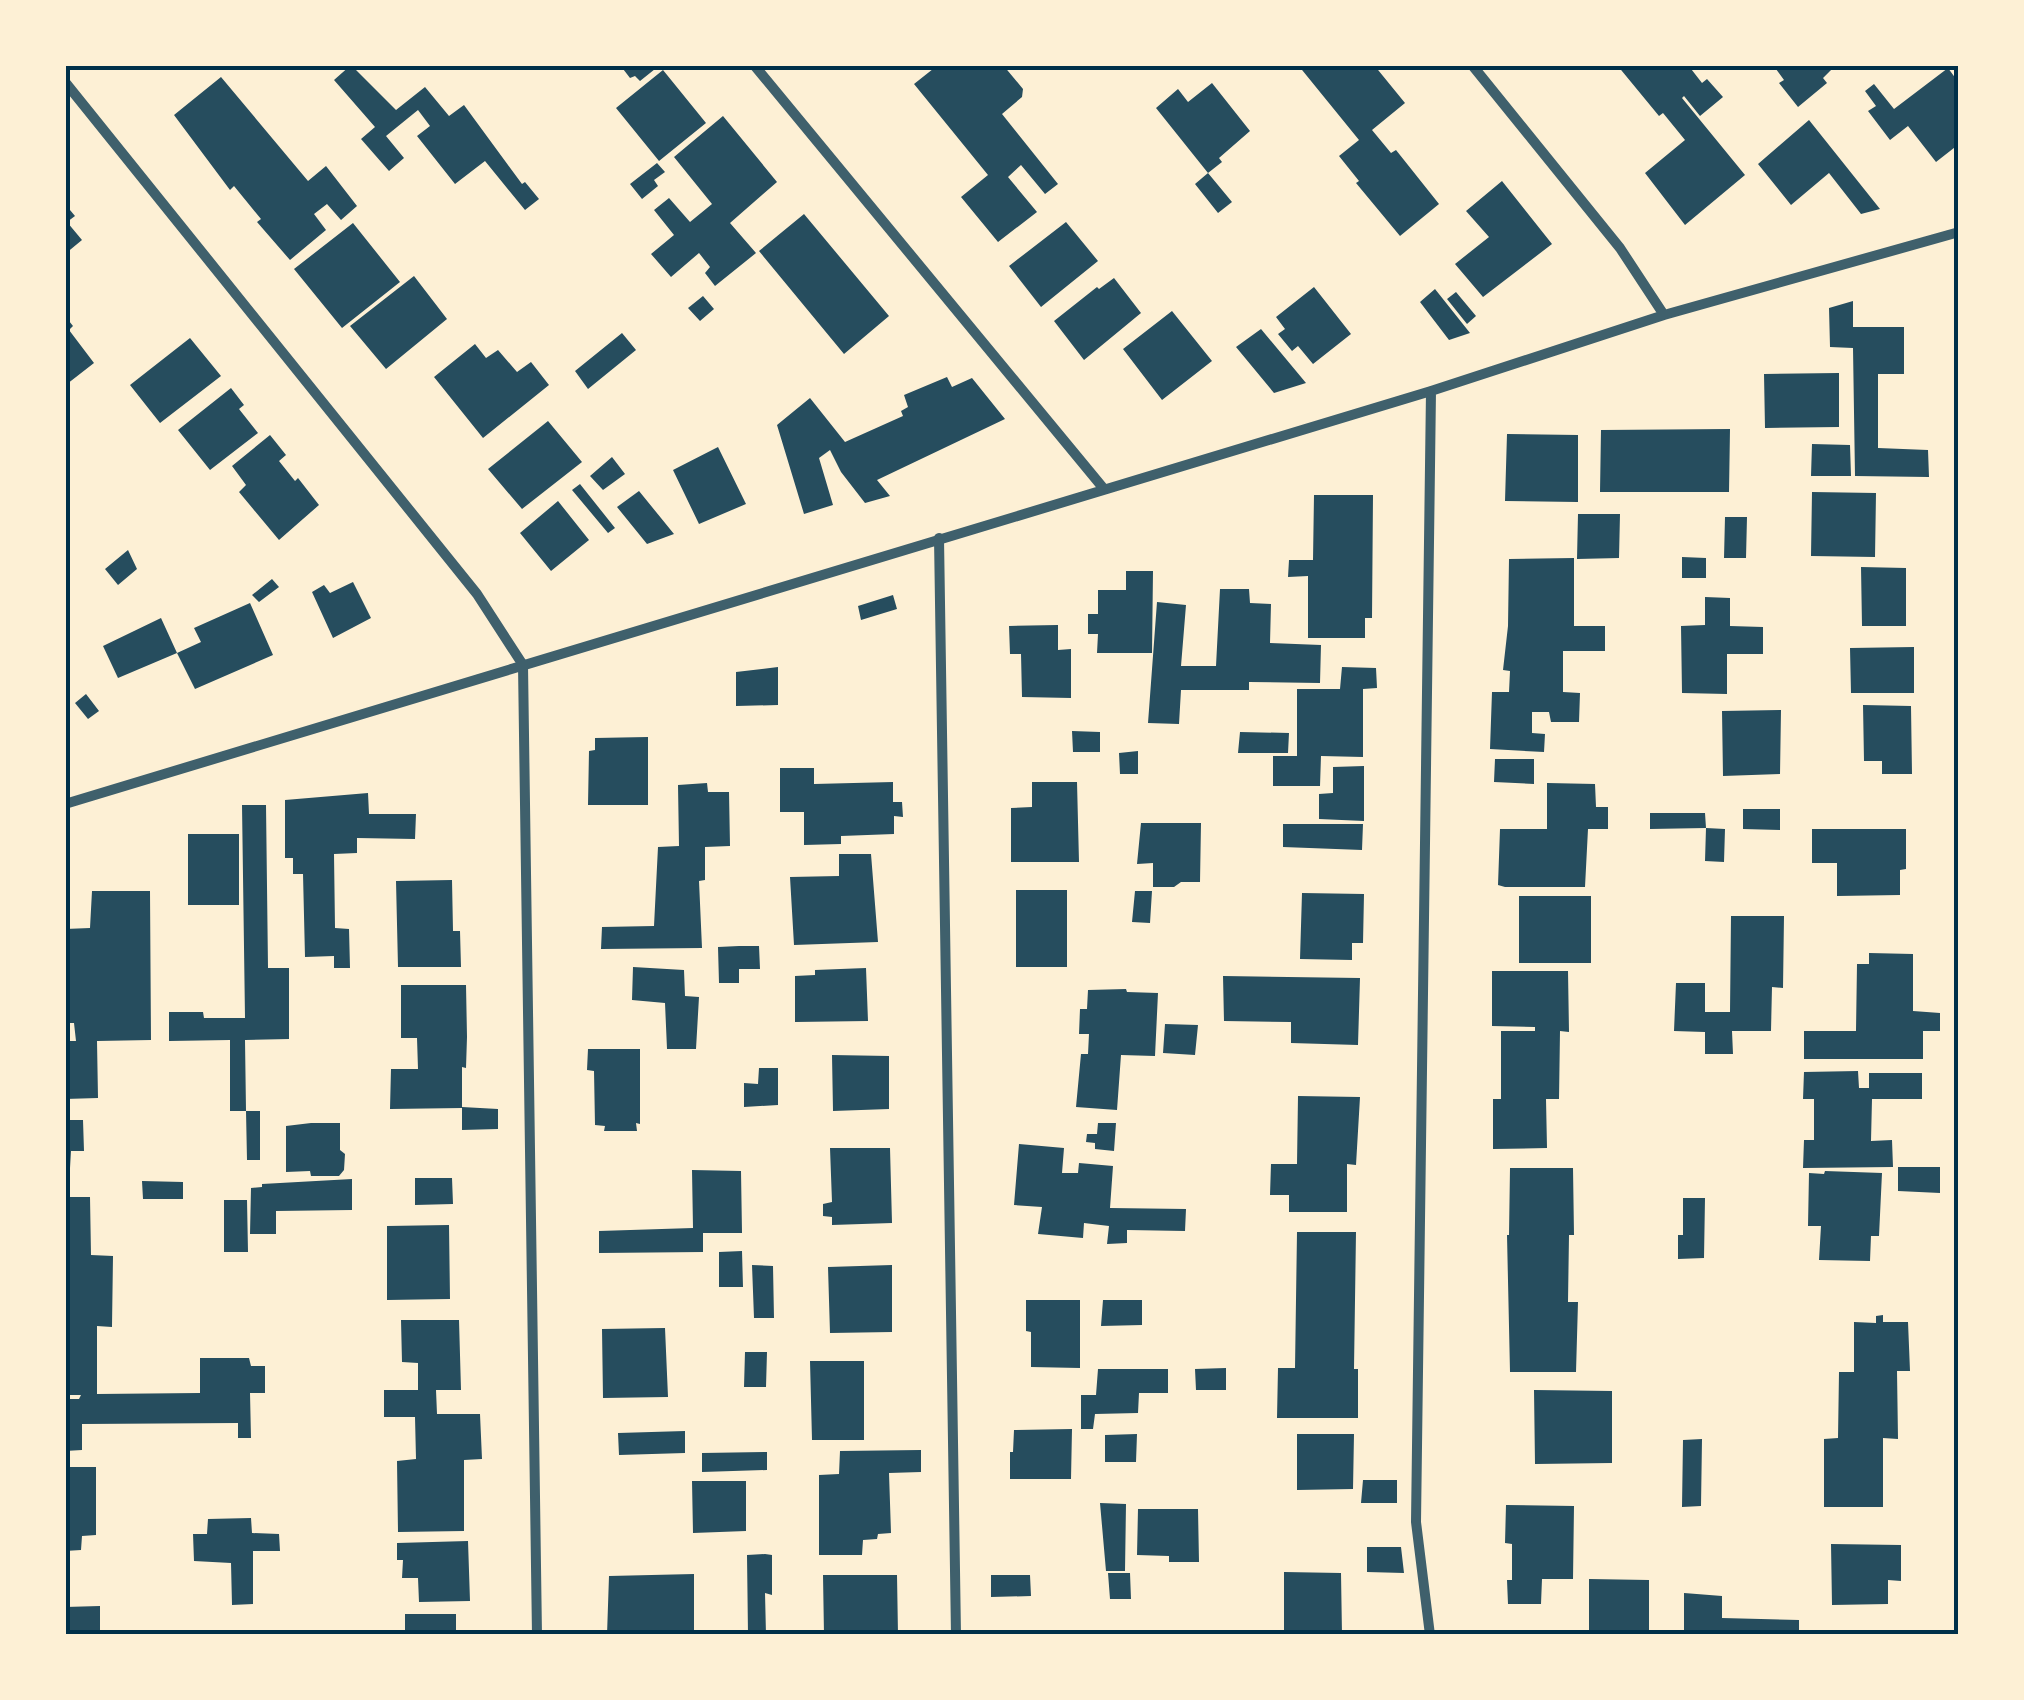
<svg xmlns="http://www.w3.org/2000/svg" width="2024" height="1700" font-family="'IBM Plex Sans',sans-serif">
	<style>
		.building { fill: #264d5e }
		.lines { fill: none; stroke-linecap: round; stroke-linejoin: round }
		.minor { stroke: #3f606c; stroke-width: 10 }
		.neatline { fill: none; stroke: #003049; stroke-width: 4 }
	</style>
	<rect width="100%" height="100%" fill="#fdf0d5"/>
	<!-- building -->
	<path class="building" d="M 351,65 L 396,110 L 425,87 L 449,116 L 464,105 L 522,184 L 525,182 L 539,199 L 525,210 L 485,161 L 455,184 L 417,136 L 430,126 L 418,110 L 386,136 L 404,158 L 389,171 L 361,139 L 375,127 L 334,80 Z
		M 620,65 L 652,65 L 655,69 L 640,81 L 635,76 L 630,78 Z
		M 938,65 L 1003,65 L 1023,89 L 1022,97 L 1002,114 L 1058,184 L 1045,194 L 1021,165 L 1008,177 L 1037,212 L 998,242 L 961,197 L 988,175 L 914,84 Z
		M 1298,65 L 1374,65 L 1405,103 L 1372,130 L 1391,153 L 1396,150 L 1439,204 L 1400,236 L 1356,183 L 1359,181 L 1339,156 L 1359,140 Z
		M 1617,65 L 1688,65 L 1702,83 L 1707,79 L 1723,97 L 1700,116 L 1684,96 L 1682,98 L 1745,175 L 1685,225 L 1645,173 L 1685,140 L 1663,113 L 1659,116 Z
		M 1773,65 L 1829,65 L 1832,69 L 1823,78 L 1827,83 L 1798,107 L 1779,83 L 1784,80 Z
		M 1948,68 L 1959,83 L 1959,144 L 1936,162 L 1908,126 L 1890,140 L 1868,111 L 1876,106 L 1865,91 L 1874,84 L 1894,109 Z
		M 663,70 L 706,123 L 659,161 L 616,108 Z
		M 221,77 L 308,181 L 326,166 L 357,206 L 341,220 L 327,204 L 314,214 L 326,230 L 290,260 L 257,222 L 261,219 L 234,186 L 230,190 L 174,115 Z
		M 1212,83 L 1250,131 L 1219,158 L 1222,162 L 1208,173 L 1156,108 L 1178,89 L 1188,102 Z
		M 723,116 L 777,182 L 730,223 L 756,253 L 715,286 L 705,273 L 710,267 L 699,253 L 671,277 L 651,254 L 674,235 L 654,210 L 669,198 L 690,222 L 712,204 L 674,157 Z
		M 1809,120 L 1880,209 L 1861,214 L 1829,173 L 1791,205 L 1758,164 Z
		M 657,163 L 665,172 L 654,180 L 658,186 L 642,199 L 630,184 Z
		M 1208,173 L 1232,202 L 1218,213 L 1195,184 Z
		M 1502,181 L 1552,244 L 1483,297 L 1455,264 L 1489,237 L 1466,211 Z
		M 65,204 L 75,216 L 67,222 L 82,240 L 65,254 Z
		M 804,214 L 889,316 L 844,354 L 759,251 Z
		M 1066,222 L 1098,261 L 1041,307 L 1009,266 Z
		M 353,223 L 400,282 L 342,328 L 294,269 Z
		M 414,276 L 447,319 L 386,369 L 350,326 Z
		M 1114,278 L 1141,313 L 1084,360 L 1054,321 L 1097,287 L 1099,289 Z
		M 1314,287 L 1351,334 L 1313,364 L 1298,346 L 1292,351 L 1278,334 L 1285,329 L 1276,317 Z
		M 1435,289 L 1470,333 L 1449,340 L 1420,302 Z
		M 1456,292 L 1476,316 L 1467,324 L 1447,299 Z
		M 703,296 L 714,309 L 700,321 L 688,308 Z
		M 1853,301 L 1853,327 L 1904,327 L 1904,374 L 1878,374 L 1878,448 L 1928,450 L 1929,477 L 1855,476 L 1853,348 L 1830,347 L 1829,308 Z
		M 1172,311 L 1212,361 L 1162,400 L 1123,349 Z
		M 65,316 L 73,326 L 69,330 L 94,363 L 67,384 Z
		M 1261,329 L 1306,383 L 1274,393 L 1236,347 Z
		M 622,333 L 636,350 L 588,389 L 575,371 Z
		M 190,338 L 221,376 L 160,423 L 130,385 Z
		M 475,344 L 486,358 L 498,350 L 517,372 L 531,362 L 549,385 L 483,438 L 434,377 Z
		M 1839,373 L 1839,427 L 1765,428 L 1764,374 Z
		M 947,377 L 952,387 L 972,378 L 1005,419 L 877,480 L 890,496 L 865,503 L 841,472 L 830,450 L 819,458 L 833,505 L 804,514 L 777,425 L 810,398 L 845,442 L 903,416 L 901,411 L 908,407 L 904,395 Z
		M 231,388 L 244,405 L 239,409 L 258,433 L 210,470 L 178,430 Z
		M 548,421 L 582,462 L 522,509 L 488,469 Z
		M 1730,429 L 1729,492 L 1600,492 L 1601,430 Z
		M 1507,434 L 1578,435 L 1578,502 L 1505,501 Z
		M 270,435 L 286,455 L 279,461 L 295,481 L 298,478 L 319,505 L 279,540 L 239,492 L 246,485 L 232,466 Z
		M 1812,444 L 1850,445 L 1851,476 L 1811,476 Z
		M 718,447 L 746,504 L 699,524 L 673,470 Z
		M 612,457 L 625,474 L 603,490 L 590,476 Z
		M 580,484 L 615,528 L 608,533 L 572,490 Z
		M 639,491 L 674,534 L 647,544 L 617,507 Z
		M 1812,492 L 1876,493 L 1875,557 L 1811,556 Z
		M 1314,495 L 1373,495 L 1372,618 L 1365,618 L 1365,638 L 1308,638 L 1308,576 L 1288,577 L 1289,560 L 1313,560 Z
		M 558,501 L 589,540 L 551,571 L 520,533 Z
		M 1578,514 L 1620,514 L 1619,558 L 1577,559 Z
		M 1725,517 L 1747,517 L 1746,558 L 1724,558 Z
		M 128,550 L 137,569 L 118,585 L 105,569 Z
		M 1682,557 L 1706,558 L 1706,578 L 1682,578 Z
		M 1574,558 L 1574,626 L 1605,626 L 1605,651 L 1563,651 L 1563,692 L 1580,693 L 1579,722 L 1551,722 L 1549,712 L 1532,712 L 1532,733 L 1545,734 L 1544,752 L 1490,749 L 1492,692 L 1509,692 L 1510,671 L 1503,670 L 1508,626 L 1509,559 Z
		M 1861,567 L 1906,568 L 1906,626 L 1862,626 Z
		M 1126,571 L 1153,571 L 1152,653 L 1097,653 L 1098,634 L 1088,634 L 1088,614 L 1098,614 L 1098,590 L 1126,590 Z
		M 272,579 L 279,587 L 259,602 L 252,595 Z
		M 353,582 L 371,618 L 333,638 L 312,592 L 324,585 L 330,593 Z
		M 1220,589 L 1249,589 L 1250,603 L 1271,604 L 1270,643 L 1321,645 L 1320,683 L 1249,682 L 1249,690 L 1181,690 L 1179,724 L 1148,723 L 1157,602 L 1186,605 L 1181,666 L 1216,666 Z
		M 893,595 L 897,609 L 861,620 L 858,606 Z
		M 1705,597 L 1730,598 L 1730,626 L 1763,627 L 1763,654 L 1727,654 L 1727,694 L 1682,693 L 1681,626 L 1705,625 Z
		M 250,603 L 273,655 L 195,689 L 177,653 L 201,642 L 194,628 Z
		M 161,618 L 177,653 L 118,678 L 103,646 Z
		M 1058,625 L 1058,650 L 1071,649 L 1071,698 L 1022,697 L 1021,654 L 1010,654 L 1009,626 Z
		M 1914,647 L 1914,693 L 1851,693 L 1850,648 Z
		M 778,667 L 778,705 L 736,706 L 736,672 Z
		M 1342,667 L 1376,668 L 1377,688 L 1363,689 L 1363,757 L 1321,756 L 1320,786 L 1273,786 L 1273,756 L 1297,756 L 1297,689 L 1340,689 Z
		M 86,694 L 99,711 L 88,719 L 75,703 Z
		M 1863,705 L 1911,706 L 1912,774 L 1882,774 L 1882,761 L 1864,761 Z
		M 1781,710 L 1780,774 L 1723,776 L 1722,711 Z
		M 1072,731 L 1100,732 L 1100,752 L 1073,752 Z
		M 1240,732 L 1289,733 L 1288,753 L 1238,753 Z
		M 648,737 L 648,805 L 588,805 L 589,751 L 595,750 L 595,738 Z
		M 1138,751 L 1138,774 L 1120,774 L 1119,753 Z
		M 1495,759 L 1534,759 L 1534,784 L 1494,782 Z
		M 1364,766 L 1364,821 L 1319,819 L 1319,794 L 1333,793 L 1333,767 Z
		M 780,768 L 814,768 L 814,784 L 893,782 L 893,802 L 902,802 L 903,817 L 894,816 L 894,834 L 841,836 L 841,844 L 804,845 L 804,812 L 780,812 Z
		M 1032,782 L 1077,782 L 1079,862 L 1011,862 L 1011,808 L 1032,807 Z
		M 707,783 L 708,792 L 729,792 L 730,846 L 705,847 L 705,880 L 699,881 L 702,948 L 601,949 L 602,927 L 654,926 L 658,847 L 679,846 L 678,785 Z
		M 1547,783 L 1595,784 L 1596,807 L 1608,807 L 1608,829 L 1588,829 L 1585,887 L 1505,887 L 1498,885 L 1500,829 L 1547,829 Z
		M 368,793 L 369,814 L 416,814 L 415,839 L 357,838 L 357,853 L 334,854 L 335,928 L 349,929 L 350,968 L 334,968 L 334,956 L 305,957 L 303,874 L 293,874 L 293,858 L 285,858 L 285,800 Z
		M 242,805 L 266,805 L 268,968 L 289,968 L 289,1039 L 245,1040 L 246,1111 L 260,1111 L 260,1160 L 247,1160 L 246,1111 L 230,1111 L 230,1040 L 169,1041 L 169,1012 L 203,1012 L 204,1018 L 245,1018 Z
		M 1743,809 L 1780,809 L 1780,830 L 1743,829 Z
		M 1650,813 L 1705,813 L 1706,828 L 1650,829 Z
		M 1141,823 L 1201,823 L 1200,882 L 1181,882 L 1174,887 L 1153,887 L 1153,863 L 1137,864 Z
		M 1283,824 L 1363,824 L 1362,850 L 1283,847 Z
		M 1706,828 L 1725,829 L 1724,862 L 1705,861 Z
		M 1812,829 L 1906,829 L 1906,869 L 1900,870 L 1900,895 L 1837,896 L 1837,863 L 1812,863 Z
		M 188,834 L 239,834 L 239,905 L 188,905 Z
		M 839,854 L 871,854 L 878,942 L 794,945 L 790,877 L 839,876 Z
		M 452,880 L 453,931 L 460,931 L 461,967 L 398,967 L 396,881 Z
		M 1016,890 L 1067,890 L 1067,967 L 1016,967 Z
		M 92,891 L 150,891 L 151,1040 L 97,1041 L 98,1098 L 65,1099 L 65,1041 L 76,1041 L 74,1023 L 65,1023 L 65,929 L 90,928 Z
		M 1135,891 L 1152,891 L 1150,923 L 1132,922 Z
		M 1302,893 L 1364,894 L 1363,943 L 1352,943 L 1352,960 L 1300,959 Z
		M 1519,896 L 1591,896 L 1591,963 L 1519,963 Z
		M 1731,916 L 1784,916 L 1783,988 L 1772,987 L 1771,1031 L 1732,1031 L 1733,1054 L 1705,1054 L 1705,1032 L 1674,1031 L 1676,983 L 1705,983 L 1705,1012 L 1730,1012 Z
		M 739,946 L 759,946 L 760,969 L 739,969 L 739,983 L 719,983 L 718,947 Z
		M 1869,953 L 1913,954 L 1913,1011 L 1940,1013 L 1940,1031 L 1923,1031 L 1923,1059 L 1804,1059 L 1804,1031 L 1856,1031 L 1857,964 L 1869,964 Z
		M 633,967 L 684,970 L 685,996 L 699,997 L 696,1049 L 667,1049 L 665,1003 L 632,1000 Z
		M 866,968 L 868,1021 L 795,1022 L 795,976 L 815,975 L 815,970 Z
		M 1492,971 L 1568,971 L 1569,1032 L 1560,1031 L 1559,1099 L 1546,1099 L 1547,1148 L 1493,1149 L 1493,1099 L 1501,1099 L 1501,1031 L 1535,1031 L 1535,1027 L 1492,1026 Z
		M 1223,976 L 1360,978 L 1358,1045 L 1291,1043 L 1291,1022 L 1224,1021 Z
		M 401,985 L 466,985 L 467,1037 L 466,1068 L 462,1067 L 462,1107 L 498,1109 L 498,1129 L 462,1130 L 462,1108 L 390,1109 L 391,1069 L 418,1069 L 417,1038 L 401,1038 Z
		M 1126,989 L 1127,992 L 1158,993 L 1155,1056 L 1121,1055 L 1117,1110 L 1076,1107 L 1081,1054 L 1088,1054 L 1089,1034 L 1079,1034 L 1080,1009 L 1087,1009 L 1088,990 Z
		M 1165,1024 L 1198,1025 L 1195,1055 L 1163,1053 Z
		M 588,1049 L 640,1049 L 640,1124 L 636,1123 L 637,1131 L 604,1131 L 605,1126 L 595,1125 L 594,1071 L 587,1070 Z
		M 832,1055 L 889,1056 L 889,1109 L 833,1111 Z
		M 759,1068 L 778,1068 L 778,1105 L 744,1107 L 744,1083 L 758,1084 Z
		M 1858,1071 L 1859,1088 L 1869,1088 L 1869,1073 L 1922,1073 L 1922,1099 L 1872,1099 L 1871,1141 L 1892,1140 L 1893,1167 L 1803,1168 L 1804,1140 L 1814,1140 L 1814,1099 L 1803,1099 L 1804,1072 Z
		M 1298,1096 L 1360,1097 L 1356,1165 L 1347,1164 L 1347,1212 L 1289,1212 L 1289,1195 L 1270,1195 L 1271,1164 L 1297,1164 Z
		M 65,1120 L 83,1120 L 84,1151 L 71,1151 L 70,1168 L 65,1168 Z
		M 311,1123 L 340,1123 L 340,1150 L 345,1154 L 344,1170 L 339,1176 L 311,1176 L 310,1171 L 286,1172 L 286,1126 Z
		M 1098,1123 L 1116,1123 L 1114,1151 L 1095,1149 L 1095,1143 L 1086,1142 L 1087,1134 L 1097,1134 Z
		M 1019,1144 L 1064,1148 L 1062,1173 L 1078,1173 L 1079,1163 L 1113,1166 L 1110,1208 L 1186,1209 L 1185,1231 L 1127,1230 L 1127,1243 L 1107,1244 L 1109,1226 L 1084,1223 L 1083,1238 L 1038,1234 L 1042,1207 L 1014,1205 Z
		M 830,1148 L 890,1148 L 892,1223 L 832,1225 L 832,1217 L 823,1216 L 823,1204 L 832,1202 Z
		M 1898,1167 L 1940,1167 L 1940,1193 L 1898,1191 Z
		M 1510,1168 L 1573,1168 L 1574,1235 L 1569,1235 L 1568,1302 L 1578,1302 L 1576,1372 L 1510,1372 L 1507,1235 L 1509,1235 Z
		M 692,1170 L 741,1171 L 742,1233 L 703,1233 L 703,1252 L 599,1253 L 599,1231 L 693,1228 Z
		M 1825,1171 L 1882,1173 L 1879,1236 L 1871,1236 L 1870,1261 L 1819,1260 L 1821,1226 L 1808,1226 L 1809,1173 L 1824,1174 Z
		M 415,1178 L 452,1178 L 453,1204 L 415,1205 Z
		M 352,1179 L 352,1210 L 276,1211 L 276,1234 L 250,1234 L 251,1188 L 262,1187 L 262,1184 Z
		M 142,1181 L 183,1182 L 183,1199 L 143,1199 Z
		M 65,1197 L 90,1197 L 91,1255 L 113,1256 L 112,1327 L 97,1326 L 97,1394 L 200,1393 L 200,1358 L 249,1358 L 251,1366 L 265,1366 L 265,1393 L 250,1393 L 251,1438 L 238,1438 L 238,1423 L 82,1424 L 82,1450 L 65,1451 L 65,1399 L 79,1399 L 81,1395 L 65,1395 Z
		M 1683,1198 L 1705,1198 L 1704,1258 L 1678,1259 L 1678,1235 L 1683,1235 Z
		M 224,1200 L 247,1200 L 248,1252 L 224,1252 Z
		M 449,1225 L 450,1299 L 387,1300 L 387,1226 Z
		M 1297,1232 L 1356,1232 L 1354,1369 L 1358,1369 L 1358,1418 L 1277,1418 L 1278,1368 L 1295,1368 Z
		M 742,1251 L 743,1287 L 719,1287 L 719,1252 Z
		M 752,1265 L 773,1266 L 774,1318 L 754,1318 Z
		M 892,1265 L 892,1332 L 830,1333 L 828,1267 Z
		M 1026,1300 L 1080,1300 L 1080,1368 L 1031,1367 L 1031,1332 L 1026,1331 Z
		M 1103,1300 L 1142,1300 L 1142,1325 L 1101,1326 Z
		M 1883,1315 L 1883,1322 L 1908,1322 L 1910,1371 L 1897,1371 L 1898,1439 L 1883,1438 L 1883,1507 L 1824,1507 L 1824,1439 L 1838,1438 L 1839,1372 L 1854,1372 L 1854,1322 L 1876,1323 L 1876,1316 Z
		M 401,1320 L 459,1320 L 461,1390 L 436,1390 L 437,1414 L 480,1414 L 482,1459 L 464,1460 L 464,1531 L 398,1532 L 397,1461 L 416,1459 L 415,1417 L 384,1417 L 384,1390 L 418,1390 L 418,1363 L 402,1362 Z
		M 665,1328 L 668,1397 L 603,1398 L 602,1329 Z
		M 745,1352 L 767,1352 L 766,1387 L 744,1387 Z
		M 810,1361 L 864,1361 L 864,1440 L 812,1440 Z
		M 1226,1368 L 1226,1390 L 1196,1390 L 1195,1369 Z
		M 1098,1369 L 1168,1369 L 1168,1393 L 1139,1393 L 1138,1413 L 1095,1414 L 1093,1429 L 1081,1429 L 1081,1395 L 1096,1395 Z
		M 1534,1390 L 1612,1391 L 1612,1463 L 1535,1464 Z
		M 1072,1429 L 1071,1479 L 1010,1479 L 1010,1452 L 1013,1452 L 1014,1430 Z
		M 685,1431 L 685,1453 L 619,1455 L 618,1433 Z
		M 1137,1434 L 1136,1462 L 1105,1462 L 1105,1435 Z
		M 1297,1434 L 1354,1434 L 1353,1489 L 1297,1490 Z
		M 1702,1439 L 1701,1506 L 1682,1507 L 1683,1440 Z
		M 921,1450 L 921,1472 L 889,1473 L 891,1533 L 878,1534 L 877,1539 L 863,1540 L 862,1555 L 819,1555 L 819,1475 L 839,1474 L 840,1451 Z
		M 767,1452 L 767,1470 L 702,1472 L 702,1453 Z
		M 65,1467 L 96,1467 L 96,1535 L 82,1536 L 81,1550 L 65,1551 Z
		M 1363,1480 L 1397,1480 L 1397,1503 L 1361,1503 Z
		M 692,1481 L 746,1481 L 746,1531 L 693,1533 Z
		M 1100,1503 L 1126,1504 L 1125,1571 L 1106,1571 Z
		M 1506,1505 L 1574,1506 L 1573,1579 L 1542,1579 L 1541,1604 L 1508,1604 L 1507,1580 L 1512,1580 L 1512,1544 L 1505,1543 Z
		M 1138,1509 L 1198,1509 L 1199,1562 L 1169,1562 L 1169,1556 L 1137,1555 Z
		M 251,1518 L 252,1533 L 279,1534 L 280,1551 L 253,1551 L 253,1604 L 232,1605 L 231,1563 L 194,1561 L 193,1534 L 207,1534 L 208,1519 Z
		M 468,1541 L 470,1601 L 419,1602 L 418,1578 L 402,1578 L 403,1560 L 397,1560 L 397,1543 Z
		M 1831,1544 L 1901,1545 L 1901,1581 L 1888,1580 L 1888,1604 L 1832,1605 Z
		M 1367,1547 L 1401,1547 L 1404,1573 L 1367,1572 Z
		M 765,1554 L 772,1555 L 772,1595 L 765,1593 L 766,1635 L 748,1635 L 747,1555 Z
		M 1284,1572 L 1341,1573 L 1342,1635 L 1284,1635 Z
		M 1108,1573 L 1130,1573 L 1131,1599 L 1110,1599 Z
		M 694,1574 L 694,1635 L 607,1635 L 609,1576 Z
		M 823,1575 L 897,1575 L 898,1635 L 824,1635 Z
		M 991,1575 L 1030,1575 L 1031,1596 L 991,1597 Z
		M 1589,1579 L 1649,1580 L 1649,1635 L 1589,1635 Z
		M 1684,1593 L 1722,1596 L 1722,1618 L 1799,1620 L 1799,1635 L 1684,1635 Z
		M 100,1606 L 100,1635 L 65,1635 L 65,1607 Z
		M 405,1614 L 456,1614 L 456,1635 L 405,1635 Z"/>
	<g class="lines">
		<!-- minor -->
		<path class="minor" d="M 754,65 L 1104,489
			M 1472,65 L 1620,248 L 1664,315
			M 65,82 L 477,594 L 523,665 L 537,1635
			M 939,538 L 956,1635
			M 65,804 L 1431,391 L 1664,315 L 1959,232
			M 1430,1635 L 1416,1522 L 1431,391"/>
	</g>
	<!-- border -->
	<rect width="2024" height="1700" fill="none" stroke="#fdf0d5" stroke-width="135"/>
	<rect x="68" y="68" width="1888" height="1564" class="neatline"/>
</svg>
